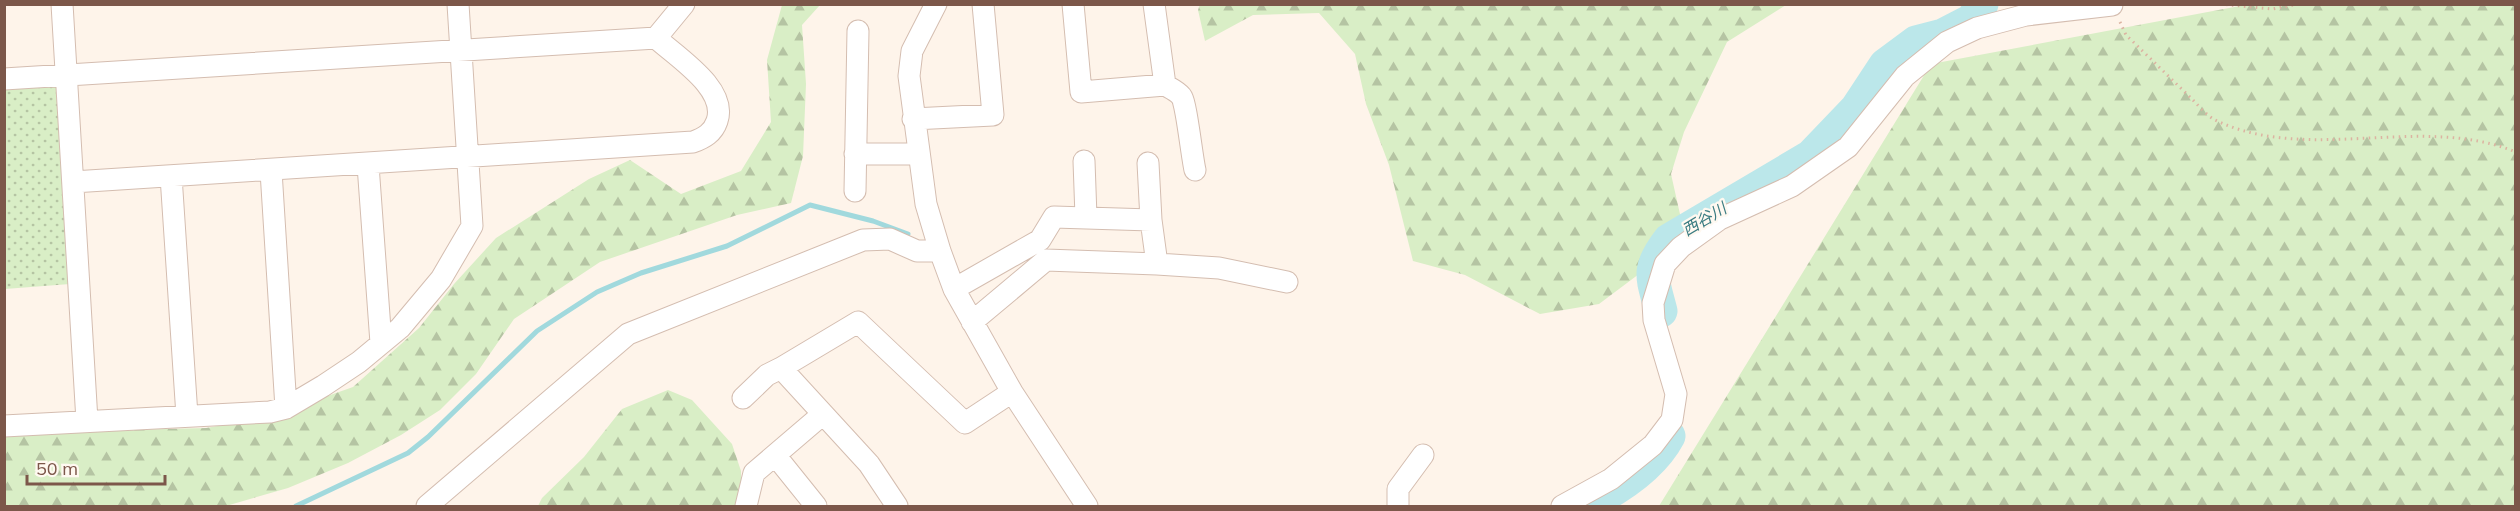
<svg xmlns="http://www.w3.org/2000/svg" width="2520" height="511" font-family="Mulish,'Noto Sans JP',sans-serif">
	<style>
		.forest { fill: url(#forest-firs) }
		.park { fill: url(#park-dots) }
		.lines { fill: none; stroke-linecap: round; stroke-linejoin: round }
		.stream { stroke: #a1d9dd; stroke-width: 5 }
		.river { stroke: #bbe7ea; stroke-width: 33 }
		.minor-casing { stroke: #d4bdb0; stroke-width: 23 }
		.path { stroke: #dcb3a1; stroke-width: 3; stroke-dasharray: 1.5 4.5; stroke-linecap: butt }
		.minor { stroke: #fff; stroke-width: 21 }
		.labels { text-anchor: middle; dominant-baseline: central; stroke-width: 4.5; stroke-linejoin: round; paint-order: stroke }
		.water-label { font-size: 16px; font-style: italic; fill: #3b7c82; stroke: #fff9f1 }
	</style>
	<defs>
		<pattern id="forest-firs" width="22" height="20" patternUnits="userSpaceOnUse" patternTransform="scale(1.5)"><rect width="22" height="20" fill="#d9eec6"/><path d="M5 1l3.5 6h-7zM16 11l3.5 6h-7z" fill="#b5c4a3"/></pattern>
		<pattern id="park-dots" width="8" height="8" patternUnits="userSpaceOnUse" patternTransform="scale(1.5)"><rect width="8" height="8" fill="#d9eec6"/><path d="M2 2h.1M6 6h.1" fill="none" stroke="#b5c4a3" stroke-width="1.8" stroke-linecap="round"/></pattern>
	</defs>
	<rect width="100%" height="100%" fill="#fef4ea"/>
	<!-- forest -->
	<path class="forest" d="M 1200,4 L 1786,5 L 1727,42 L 1684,132 L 1671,174 L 1684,232 L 1651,265 L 1599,304 L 1540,314 L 1465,275 L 1413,261 L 1389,165 L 1366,104 L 1355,54 L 1319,13 L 1253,15 L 1205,41 L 1198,10 Z
		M 782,5 L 820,5 L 802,25 L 806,84 L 803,156 L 791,203 L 737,215 L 600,262 L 514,319 L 476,374 L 440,410 L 401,435 L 348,463 L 288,488 L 226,506 L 5,506 L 4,433 L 206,428 L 268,417 L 353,387 L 419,328 L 454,284 L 496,238 L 589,179 L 630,160 L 681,194 L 741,171 L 771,122 L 767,60 Z
		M 2245,5 L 2515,5 L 2515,506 L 1659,506 L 1931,64 Z
		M 668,390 L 692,400 L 732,444 L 741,471 L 741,506 L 538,506 L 542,498 L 584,457 L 622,409 Z"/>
	<!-- park -->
	<path class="park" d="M 60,85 L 70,284 L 5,289 L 5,89 Z"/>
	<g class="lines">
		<!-- stream -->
		<path class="stream" d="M 296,506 L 408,453 L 428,437 L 537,331 L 597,292 L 641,273 L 727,246 L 810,205 L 873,221 L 908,234"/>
		<!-- river -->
		<path class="river" d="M 1661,311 C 1652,276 1646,270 1669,240 L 1811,156 L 1856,109 L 1885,65 L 1916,42 L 1943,35 L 1972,20 L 1982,4
			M 1584,506 C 1615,491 1652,468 1669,436"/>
		<defs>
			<path id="minor" d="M 62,4 L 87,421
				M 936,4 L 912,51 L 909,76 L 926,204 L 940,251 L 954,289 L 1012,392 L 1087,506
				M 1073,4 L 1081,92 L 1165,85 L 1154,4
				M 4,79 L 656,38 L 684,4
				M 1165,85 C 1170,88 1177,91 1181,96 C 1186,100 1192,158 1195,170
				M 913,119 L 993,115 L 983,4
				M 855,154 L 918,154
				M 1084,161 L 1086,217
				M 368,165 L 381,343
				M 271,171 L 286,408
				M 171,176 L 187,416
				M 73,182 L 693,142 C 704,138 713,133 717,121 C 728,89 678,58 656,38
				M 855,191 L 858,31
				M 1157,264 L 1219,268 L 1287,282
				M 954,289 L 1040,240 L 1054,217 L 1151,220 L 1148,163
				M 972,322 L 1046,260 L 1157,264 L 1151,220
				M 743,398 L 767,375 L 781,368
				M 4,426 L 270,412 L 286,408 L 323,386 L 359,362 L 400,328 L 441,279 L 472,226 L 458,4
				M 775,455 L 816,506
				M 427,506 L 628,334 L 863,240 L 890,239 L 917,251 L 940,251
				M 746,506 L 754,473 L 823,414
				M 897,506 L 869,464 L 781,368 L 858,322 L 965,423 L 1012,392
				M 1398,506 L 1398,489 L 1423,455
				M 1562,506 L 1611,479 L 1653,445 L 1672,420 L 1676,394 L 1654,320 L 1653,303 L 1665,264 L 1681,247 L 1720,219 L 1792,186 L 1848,147 L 1905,76 L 1947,42 L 1977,28 L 2026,15 L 2112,5"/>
		</defs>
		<!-- minor casing -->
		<use href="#minor" class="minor-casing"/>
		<!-- path -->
		<path class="path" d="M 2220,4 L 2272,9 L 2299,4
			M 2120,22 L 2126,35 C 2148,56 2169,77 2191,98 C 2198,105 2206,115 2215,120 C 2309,165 2420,113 2516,152"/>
		<!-- minor -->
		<use href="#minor" class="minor"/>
	</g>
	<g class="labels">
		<!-- water labels -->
		<g class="water-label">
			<text transform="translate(1704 219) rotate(-31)">西谷川</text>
		</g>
	</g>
	<!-- border -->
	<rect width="2520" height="511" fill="none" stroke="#7c574a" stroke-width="12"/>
	<!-- scale -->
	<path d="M27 475v9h138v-9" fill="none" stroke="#7c574a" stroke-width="3"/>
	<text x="36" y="475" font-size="18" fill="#7c574a" stroke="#fff9f1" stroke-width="4.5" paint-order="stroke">50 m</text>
</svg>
